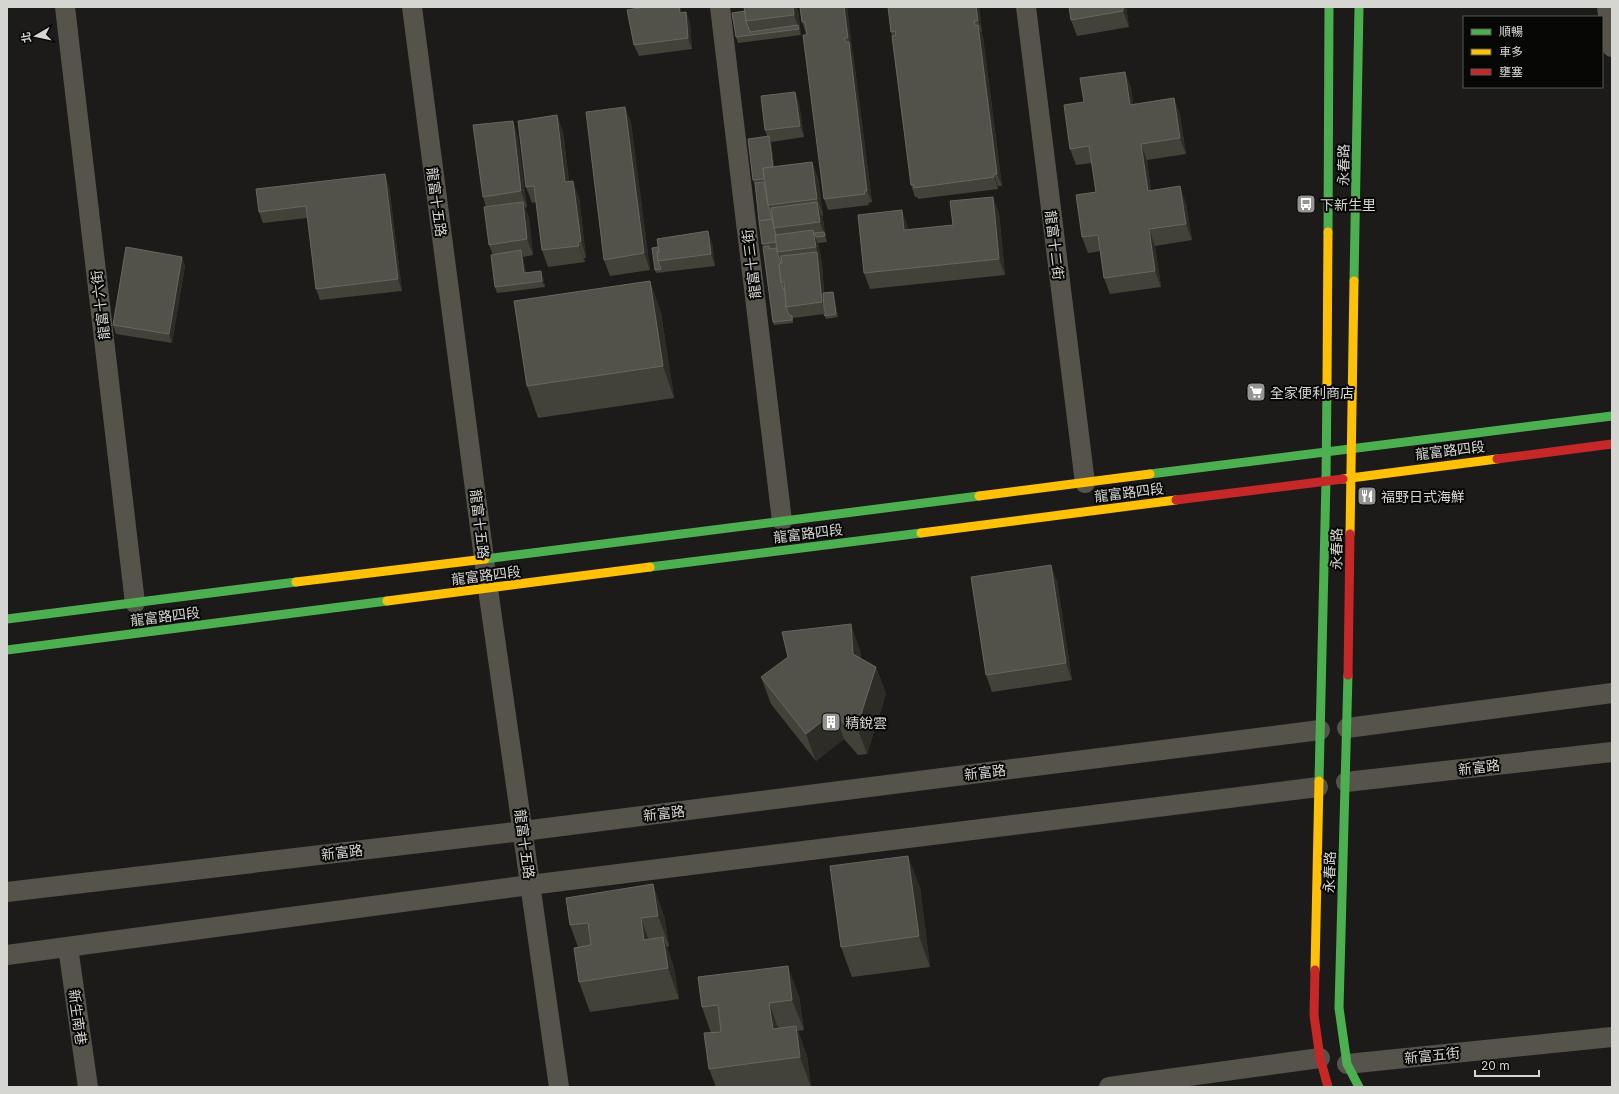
<svg xmlns="http://www.w3.org/2000/svg" width="1619" height="1094" font-family="Inter,'Noto Sans TC',sans-serif">
	<style>
		.lines { fill: none; stroke-linecap: round; stroke-linejoin: round }
		.street { stroke: #55534a; stroke-width: 20 }
		.fast { stroke: #4caf50; stroke-width: 9 }
		.slow { stroke: #ffc107; stroke-width: 9 }
		.jam { stroke: #c62828; stroke-width: 9 }
		.wall { fill: #434239 }
		.shaded-wall { fill: #2d2c26 }
		.building { fill: #53524a; stroke: #67665f }
		.labels { text-anchor: middle; dominant-baseline: central; stroke-width: 4; stroke-linejoin: round; paint-order: stroke }
		.street-label { font-size: 14px; fill: #d5d5d2; stroke: #070706 }
		.poi-label { font-size: 14px; fill: #d5d5d2; stroke: #070706; text-anchor: start }
	</style>
	<rect width="100%" height="100%" fill="#1c1b1a"/>
	<g class="lines">
		<!-- street -->
		<path class="street" d="M 65,7 L 135,603
			M 412,7 L 488,589 L 559,1087
			M 720,7 L 782,521
			M 1026,7 L 1085,483
			M 1607,7 L 1612,47
			M 1347,728 L 1612,693
			M 1346,782 L 1612,752
			M 7,892 L 523,831 L 1320,730
			M 68,947 L 88,1087
			M 7,955 L 530,885 L 1318,787
			M 1347,1064 L 1612,1037
			M 1109,1087 L 1320,1058"/>
		<!-- fast -->
		<path class="fast" d="M 1328,232 L 1329,7
			M 1354,281 L 1359,7
			M 1150,474 L 1612,416
			M 485,559 L 979,496
			M 650,567 L 921,533
			M 7,619 L 296,582
			M 7,650 L 387,601
			M 1348,675 L 1339,1008 L 1347,1064 L 1359,1087
			M 1319,781 L 1326,480 L 1327,384"/>
		<!-- slow -->
		<path class="slow" d="M 1327,384 L 1328,232
			M 1343,479 L 1497,459
			M 979,496 L 1150,474
			M 921,533 L 1176,500
			M 1350,534 L 1354,281
			M 296,582 L 485,559
			M 387,601 L 650,567
			M 1315,970 L 1319,781"/>
		<!-- jam -->
		<path class="jam" d="M 1497,459 L 1612,444
			M 1176,500 L 1343,479
			M 1348,675 L 1350,534
			M 1315,970 L 1314,1015 L 1320,1058 L 1328,1087"/>
	</g>
	<!-- wall -->
	<path class="wall" d="M 645,7 L 680,7 L 682,12 L 686,12 L 690,23 L 692,49 L 639,56 L 634,45 Z
		M 847,7 L 852,49 L 851,49 L 853,53 L 872,202 L 868,203 L 869,205 L 828,210 L 824,199 L 806,34 L 802,22 Z
		M 888,7 L 979,7 L 982,32 L 981,32 L 983,37 L 1002,186 L 998,186 L 998,189 L 918,199 L 917,197 L 915,197 L 911,185 L 892,36 L 891,32 Z
		M 1069,7 L 1126,7 L 1129,27 L 1077,36 L 1071,20 Z
		M 798,10 L 801,35 L 738,43 L 736,37 L 732,13 Z
		M 1125,72 L 1131,88 L 1133,104 L 1174,98 L 1180,115 L 1186,154 L 1147,160 L 1151,191 L 1186,203 L 1192,240 L 1155,246 L 1161,287 L 1110,294 L 1104,278 L 1101,251 L 1088,253 L 1082,237 L 1096,192 L 1092,163 L 1076,165 L 1070,149 L 1084,102 Z
		M 795,92 L 799,103 L 804,137 L 771,142 L 774,167 L 812,162 L 818,178 L 823,215 L 822,216 L 823,219 L 825,235 L 826,238 L 827,242 L 818,243 L 819,247 L 822,264 L 824,293 L 833,292 L 834,295 L 838,317 L 826,319 L 824,314 L 793,318 L 793,323 L 774,325 L 773,322 L 763,247 L 762,244 L 755,185 L 753,180 L 767,136 L 765,130 Z
		M 625,107 L 631,123 L 650,270 L 610,276 L 604,260 Z
		M 557,115 L 563,132 L 569,181 L 579,197 L 586,258 L 584,258 L 585,262 L 548,267 L 542,250 L 536,202 L 532,203 L 526,187 Z
		M 513,121 L 518,138 L 527,207 L 525,208 L 529,218 L 533,255 L 523,257 L 526,273 L 543,277 L 545,287 L 497,293 L 495,287 L 493,255 L 489,245 L 486,207 L 483,197 Z
		M 389,185 L 402,291 L 320,300 L 316,289 L 307,218 L 263,223 L 259,212 Z
		M 999,213 L 1005,275 L 870,289 L 864,273 L 908,227 L 908,230 L 953,225 Z
		M 712,243 L 715,266 L 656,273 L 655,270 L 652,248 Z
		M 182,257 L 185,266 L 172,343 L 116,334 L 113,325 Z
		M 650,281 L 661,313 L 674,398 L 538,418 L 527,386 Z
		M 1057,581 L 1072,680 L 992,692 L 986,675 Z
		M 860,650 L 861,659 L 876,667 L 886,694 L 867,754 L 858,755 L 844,739 L 816,761 L 771,704 L 761,677 Z
		M 920,887 L 930,967 L 852,977 L 841,947 Z
		M 566,898 L 664,915 L 669,946 L 667,947 L 674,968 L 679,999 L 590,1012 L 579,982 L 578,947 L 570,925 Z
		M 698,977 L 799,996 L 804,1030 L 798,1031 L 807,1056 L 811,1087 L 716,1087 L 709,1069 L 711,1033 L 702,1007 Z"/>
	<!-- shaded-wall -->
	<path class="shaded-wall" d="M 679,7 L 680,7 L 683,13 L 680,13 Z
		M 793,7 L 796,7 L 798,10 L 801,35 L 794,15 Z
		M 844,7 L 847,7 L 852,49 L 848,38 Z
		M 976,7 L 979,7 L 982,32 L 978,21 Z
		M 1123,7 L 1126,7 L 1129,27 L 1123,11 Z
		M 686,12 L 690,23 L 692,49 L 688,38 Z
		M 978,25 L 983,37 L 1002,186 L 997,174 Z
		M 849,42 L 853,53 L 872,202 L 867,191 Z
		M 1125,72 L 1131,88 L 1136,121 L 1130,105 Z
		M 795,92 L 799,103 L 804,137 L 800,126 Z
		M 1174,98 L 1180,115 L 1186,154 L 1180,138 Z
		M 625,107 L 631,123 L 650,270 L 644,253 Z
		M 557,115 L 563,132 L 571,198 L 565,182 Z
		M 513,121 L 518,138 L 527,207 L 521,191 Z
		M 769,136 L 771,142 L 776,183 L 774,178 Z
		M 1141,144 L 1147,160 L 1153,208 L 1148,191 Z
		M 812,162 L 818,178 L 823,215 L 817,199 Z
		M 385,174 L 389,185 L 402,291 L 398,279 Z
		M 994,174 L 998,186 L 998,189 L 994,177 Z
		M 573,181 L 579,197 L 586,258 L 581,241 Z
		M 1180,186 L 1186,203 L 1192,240 L 1186,224 Z
		M 993,197 L 999,213 L 1005,275 L 999,259 Z
		M 523,202 L 529,218 L 533,255 L 527,239 Z
		M 817,202 L 823,219 L 827,242 L 820,222 Z
		M 902,210 L 908,227 L 910,246 L 904,230 Z
		M 1149,229 L 1155,246 L 1161,287 L 1155,271 Z
		M 813,230 L 819,247 L 822,264 L 826,314 L 822,302 L 817,252 L 816,247 Z
		M 708,231 L 712,243 L 715,266 L 711,254 Z
		M 578,242 L 584,258 L 585,262 L 579,246 Z
		M 521,250 L 523,256 L 527,279 L 524,273 Z
		M 182,257 L 185,266 L 172,343 L 169,334 Z
		M 541,271 L 543,277 L 545,287 L 542,281 Z
		M 650,281 L 661,313 L 674,398 L 663,366 Z
		M 833,292 L 834,295 L 838,317 L 836,314 Z
		M 1051,565 L 1057,581 L 1072,680 L 1066,663 Z
		M 851,624 L 860,650 L 862,681 L 853,654 Z
		M 876,667 L 886,694 L 867,754 L 857,727 Z
		M 834,712 L 844,739 L 816,761 L 806,734 Z
		M 908,856 L 920,887 L 930,967 L 919,936 Z
		M 653,884 L 664,915 L 669,946 L 658,916 Z
		M 641,918 L 652,949 L 655,971 L 644,940 Z
		M 663,937 L 674,968 L 679,999 L 668,968 Z
		M 788,966 L 799,996 L 804,1030 L 792,1000 Z
		M 769,1003 L 780,1033 L 773,1029 Z
		M 796,1026 L 807,1056 L 811,1087 L 800,1057 Z"/>
	<!-- building -->
	<path class="building" d="M 645,7 L 679,7 L 680,13 L 686,12 L 688,38 L 634,45 L 627,10 Z
		M 744,7 L 793,7 L 794,15 L 746,21 Z
		M 800,7 L 844,7 L 848,38 L 844,38 L 845,42 L 849,42 L 867,191 L 864,191 L 865,194 L 824,199 L 803,35 L 807,35 L 806,28 L 805,22 L 802,22 Z
		M 888,7 L 976,7 L 978,21 L 974,21 L 975,26 L 978,25 L 997,174 L 994,174 L 994,177 L 914,188 L 914,185 L 911,185 L 892,36 L 896,35 L 895,31 L 891,32 Z
		M 1069,7 L 1123,7 L 1123,11 L 1071,20 Z
		M 745,11 L 746,21 L 750,32 L 798,25 L 799,29 L 736,37 L 732,13 Z
		M 1125,72 L 1130,105 L 1174,98 L 1180,138 L 1141,144 L 1148,191 L 1180,186 L 1186,224 L 1149,229 L 1155,271 L 1104,278 L 1098,235 L 1082,237 L 1076,195 L 1096,192 L 1089,146 L 1070,149 L 1064,105 L 1084,102 L 1080,78 Z
		M 795,92 L 800,126 L 765,130 L 761,96 Z
		M 625,107 L 644,253 L 604,260 L 586,112 Z
		M 557,115 L 565,182 L 573,181 L 581,241 L 578,242 L 579,246 L 542,250 L 534,186 L 526,187 L 518,121 Z
		M 513,121 L 521,191 L 483,197 L 473,125 Z
		M 769,136 L 773,167 L 763,168 L 764,179 L 753,180 L 748,139 Z
		M 812,162 L 817,199 L 768,205 L 763,168 Z
		M 385,174 L 398,279 L 316,289 L 306,206 L 259,212 L 256,189 Z
		M 764,182 L 768,205 L 772,219 L 759,221 L 755,183 Z
		M 993,197 L 999,259 L 864,273 L 858,215 L 902,210 L 904,230 L 953,225 L 950,201 Z
		M 523,202 L 527,239 L 489,245 L 484,207 Z
		M 817,202 L 820,222 L 774,228 L 771,208 Z
		M 772,219 L 774,228 L 776,234 L 775,235 L 776,242 L 762,244 L 759,221 Z
		M 813,230 L 816,247 L 777,252 L 775,235 Z
		M 708,231 L 711,254 L 658,261 L 657,252 L 659,252 L 657,239 Z
		M 824,232 L 825,236 L 816,237 L 814,233 Z
		M 769,246 L 769,249 L 777,248 L 777,252 L 781,263 L 779,264 L 781,282 L 784,290 L 785,290 L 786,307 L 789,315 L 792,316 L 792,320 L 773,322 L 763,247 Z
		M 126,247 L 182,257 L 169,334 L 113,325 Z
		M 658,247 L 659,252 L 657,252 L 658,261 L 661,269 L 655,270 L 652,248 Z
		M 521,250 L 524,273 L 541,271 L 542,281 L 495,287 L 491,255 Z
		M 817,252 L 822,302 L 786,307 L 784,282 L 781,282 L 779,264 L 782,263 L 781,256 Z
		M 650,281 L 663,366 L 527,386 L 514,301 Z
		M 833,292 L 836,314 L 825,316 L 824,314 L 826,314 L 824,308 L 823,293 Z
		M 1051,565 L 1066,663 L 986,675 L 971,577 Z
		M 851,624 L 853,654 L 876,667 L 857,727 L 848,728 L 834,712 L 806,734 L 761,677 L 788,657 L 782,632 Z
		M 908,856 L 919,936 L 841,947 L 830,866 Z
		M 653,884 L 658,916 L 641,918 L 644,940 L 663,937 L 668,968 L 579,982 L 574,948 L 591,945 L 588,923 L 570,925 L 566,898 Z
		M 788,966 L 792,1000 L 769,1003 L 773,1029 L 796,1026 L 800,1057 L 709,1069 L 704,1033 L 721,1032 L 718,1005 L 702,1007 L 698,977 Z"/>
	<!-- icons -->
	<defs>
		<symbol id="bus-square" viewBox="-11 -11 22 22"><rect x="-9" y="-9" width="18" height="18" rx="4" fill="#949492" stroke="#070706"/><path d="M-5-6H5V4H4V6H2V4H-2V6H-4V4H-5ZM-3.5-4V0h7V-4ZM-3.5 1.2v1.5H-2V1.2ZM2 1.2v1.5H3.5V1.2Z" fill="#fff"/></symbol>
		<symbol id="supermarket-square" viewBox="-11 -11 22 22"><rect x="-9" y="-9" width="18" height="18" rx="4" fill="#949492" stroke="#070706"/><path d="M-6-5.5h2.5l.6 2H6L4.5 2H-2.5L-4.4-4H-6ZM-1.5 3.2a1.3 1.3 0 1 0 .1 0ZM3 3.2a1.3 1.3 0 1 0 .1 0Z" fill="#fff"/></symbol>
		<symbol id="restaurant-square" viewBox="-11 -11 22 22"><rect x="-9" y="-9" width="18" height="18" rx="4" fill="#949492" stroke="#070706"/><path d="M-5-6h1v4h1v-4h1v4h1v-4h1v5L-1.5 .5V6h-2V.5L-5-1ZM5-6V6H3V1.5H1.5Q1.5-4 5-6Z" fill="#fff"/></symbol>
		<symbol id="building-square" viewBox="-11 -11 22 22"><rect x="-9" y="-9" width="18" height="18" rx="4" fill="#949492" stroke="#070706"/><path d="M-4-6H4V6H1V3H-1V6H-4ZM-2.5-4.3h1.7v1.8h-1.7ZM.8-4.3h1.7v1.8H.8ZM-2.5-1h1.7V.8h-1.7ZM.8-1h1.7V.8H.8Z" fill="#fff"/></symbol>
	</defs>
	<g fill-rule="evenodd">
		<use href="#bus-square" x="1295" y="193" width="22" height="22"/>
		<use href="#supermarket-square" x="1245" y="381" width="22" height="22"/>
		<use href="#restaurant-square" x="1356" y="485" width="22" height="22"/>
		<use href="#building-square" x="820" y="711" width="22" height="22"/>
	</g>
	<g class="labels">
		<!-- street labels -->
		<g class="street-label">
			<text transform="translate(1343 165) rotate(-89)">永春路</text>
			<text transform="translate(437 202) rotate(82)">龍富十五路</text>
			<text transform="translate(1055 245) rotate(83)">龍富十二街</text>
			<text transform="translate(751 264) rotate(-97)">龍富十三街</text>
			<text transform="translate(100 305) rotate(-97)">龍富十六街</text>
			<text transform="translate(1450 450) rotate(-7)">龍富路四段</text>
			<text transform="translate(1129 492) rotate(-7)">龍富路四段</text>
			<text transform="translate(480 524) rotate(83)">龍富十五路</text>
			<text transform="translate(808 533) rotate(-7)">龍富路四段</text>
			<text transform="translate(1336 549) rotate(-89)">永春路</text>
			<text transform="translate(486 575) rotate(-7)">龍富路四段</text>
			<text transform="translate(165 616) rotate(-7)">龍富路四段</text>
			<text transform="translate(1479 767) rotate(-7)">新富路</text>
			<text transform="translate(985 772) rotate(-7)">新富路</text>
			<text transform="translate(664 813) rotate(-7)">新富路</text>
			<text transform="translate(525 844) rotate(82)">龍富十五路</text>
			<text transform="translate(342 852) rotate(-7)">新富路</text>
			<text transform="translate(1329 872) rotate(-88)">永春路</text>
			<text transform="translate(78 1017) rotate(82)">新生南巷</text>
			<text transform="translate(1432 1055) rotate(-6)">新富五街</text>
		</g>
		<!-- poi labels -->
		<g class="poi-label">
			<text x="1320" y="204">下新生里</text>
			<text x="1270" y="392">全家便利商店</text>
			<text x="1381" y="496">福野日式海鮮</text>
			<text x="845" y="722">精銳雲</text>
		</g>
	</g>
	<!-- border -->
	<rect width="1619" height="1094" fill="none" stroke="#d5d5d2" stroke-width="16"/>
	<!-- legend -->
	<rect x="1463" y="16" width="140" height="72" fill="#070706" stroke="#595958"/>
	<rect x="1471" y="29" width="20" height="6" fill="#4caf50" stroke="#595958"/>
	<text x="1499" y="36" font-size="12" fill="#d5d5d2">順暢</text>
	<rect x="1471" y="49" width="20" height="6" fill="#ffc107" stroke="#595958"/>
	<text x="1499" y="56" font-size="12" fill="#d5d5d2">車多</text>
	<rect x="1471" y="69" width="20" height="6" fill="#c62828" stroke="#595958"/>
	<text x="1499" y="76" font-size="12" fill="#d5d5d2">壅塞</text>
	<!-- north arrow -->
	<g transform="translate(36 36) rotate(261)" stroke="#070706" stroke-width="3" paint-order="stroke">
	<path d="M0-3L7 15L0 10L-7 15Z" fill="#d5d5d2"/>
	<text y="-6" font-size="11" font-weight="bold" text-anchor="middle" fill="#d5d5d2">北</text>
	</g>
	<!-- scale -->
	<path d="M1475 1070v6h64v-6" fill="none" stroke="#d5d5d2" stroke-width="2"/>
	<text x="1481" y="1070" font-size="12" fill="#d5d5d2" stroke="#070706" stroke-width="3" paint-order="stroke">20 m</text>
</svg>
